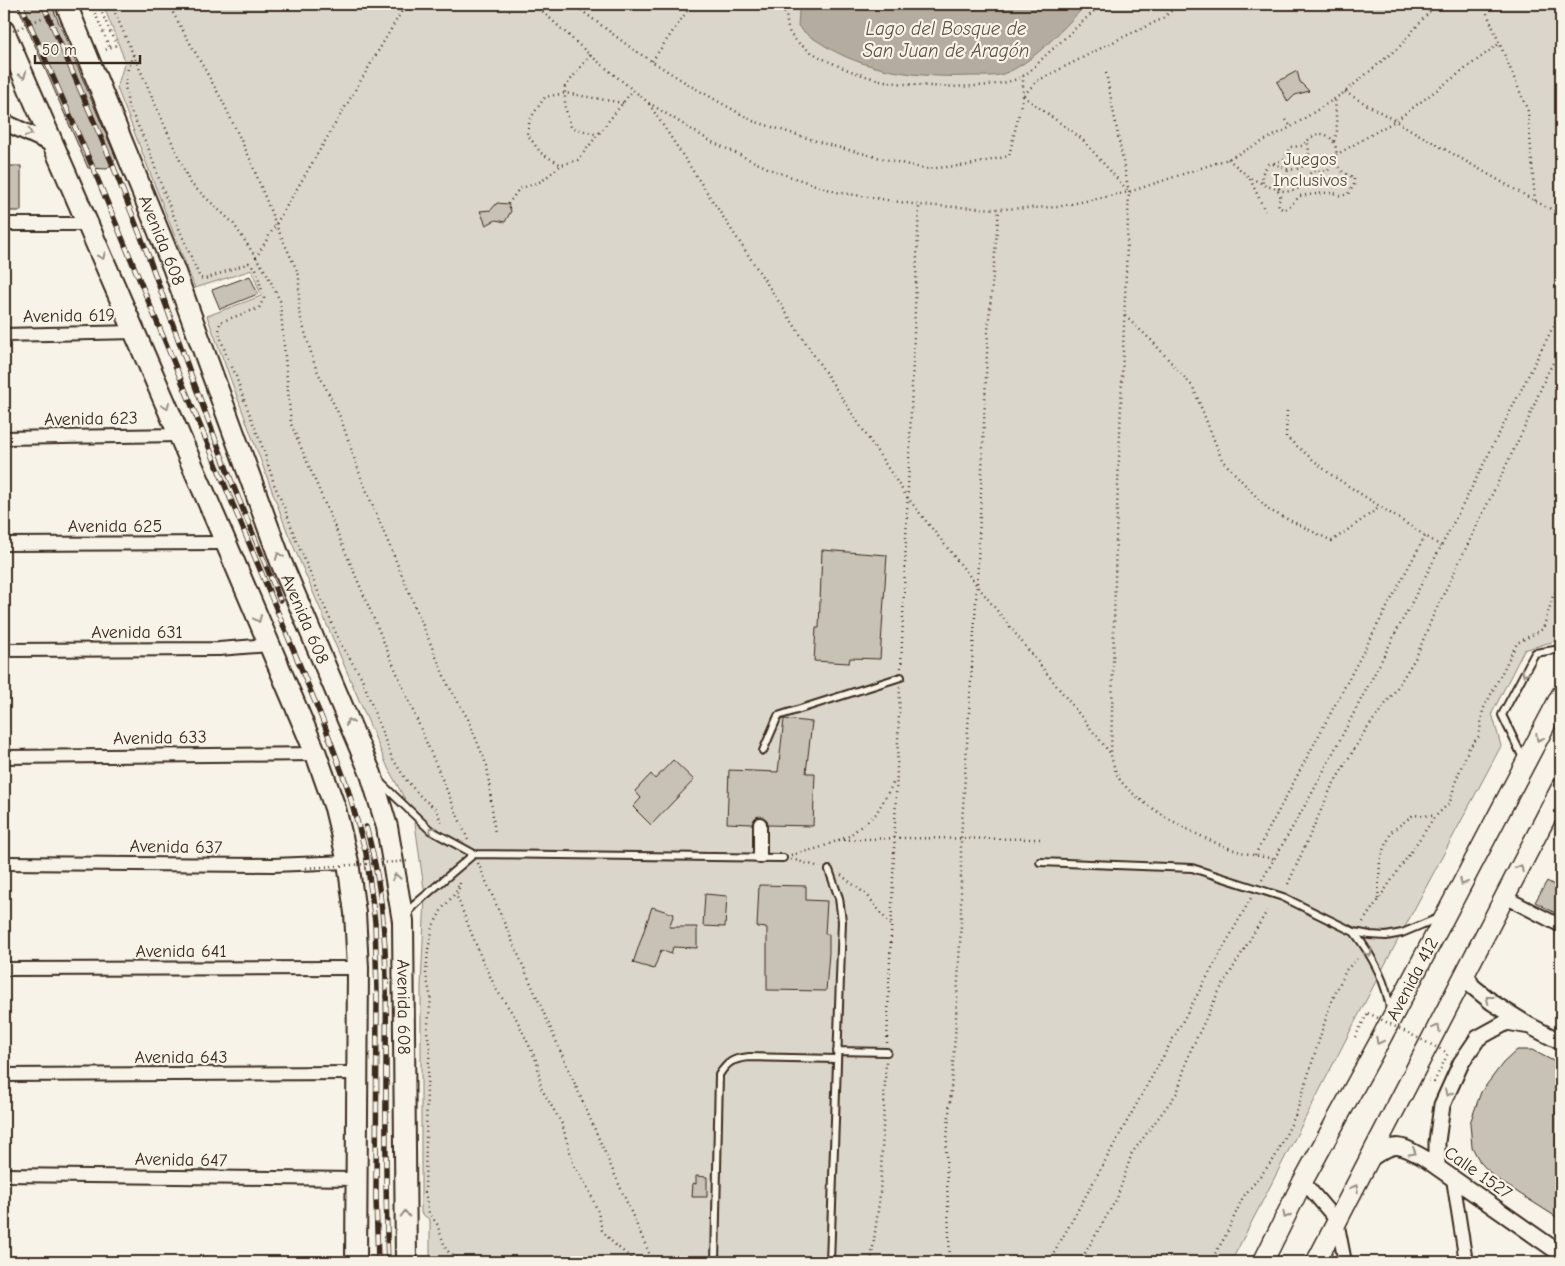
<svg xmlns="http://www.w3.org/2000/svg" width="1565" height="1266" font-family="'Comic Neue',sans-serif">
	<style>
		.green { fill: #dbd6cb; stroke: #8b8074 }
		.water { fill: #b4aca0; stroke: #84786c }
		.building { fill: #c8c1b6; stroke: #3b2a1e }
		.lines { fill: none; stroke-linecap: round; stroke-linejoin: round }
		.service-casing { stroke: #3b2a1e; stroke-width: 10 }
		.minor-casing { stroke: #3b2a1e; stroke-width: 16 }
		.tertiary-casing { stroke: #3b2a1e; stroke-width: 19 }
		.primary-casing { stroke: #3b2a1e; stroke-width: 22 }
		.trunk-casing { stroke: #3b2a1e; stroke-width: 24 }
		.path { stroke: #3b2a1e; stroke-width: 2.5; stroke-dasharray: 1 4; stroke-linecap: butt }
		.service { stroke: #f7f3e8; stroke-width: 6 }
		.minor { stroke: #f7f3e8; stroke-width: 12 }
		.tertiary { stroke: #f7f3e8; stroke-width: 15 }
		.primary { stroke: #f7f3e8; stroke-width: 19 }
		.trunk { stroke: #f7f3e8; stroke-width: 20 }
		.rail-casing { stroke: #3b2a1e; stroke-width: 5.5 }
		.rail { stroke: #f7f3e8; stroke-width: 4; stroke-dasharray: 11; stroke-linecap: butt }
		.path-bridge { stroke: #3b2a1e; stroke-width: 2.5; stroke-dasharray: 1 4; stroke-linecap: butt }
		.oneway { stroke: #998e83 }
		.labels { text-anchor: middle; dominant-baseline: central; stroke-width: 4.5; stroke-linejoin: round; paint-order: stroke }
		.park-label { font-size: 18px; fill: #5b4c41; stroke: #f7f3e8 }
		.street-label { font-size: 18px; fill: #3b2a1e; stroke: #f7f3e8 }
		.water-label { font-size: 19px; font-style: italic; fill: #5f5145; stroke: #f7f3e8 }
	</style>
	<rect width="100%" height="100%" fill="#f7f3e8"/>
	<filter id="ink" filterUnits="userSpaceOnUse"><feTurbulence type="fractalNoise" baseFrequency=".02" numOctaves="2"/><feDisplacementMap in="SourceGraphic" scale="10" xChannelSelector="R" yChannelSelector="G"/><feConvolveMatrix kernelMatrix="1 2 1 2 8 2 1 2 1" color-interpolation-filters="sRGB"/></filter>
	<g filter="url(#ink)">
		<!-- green -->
		<path class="green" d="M 103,4 L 1561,4 L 1561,628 L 1555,641 L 1524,650 L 1492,713 L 1501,746 L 1374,985 L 1231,1262 L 430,1262 L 430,1220 L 421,1213 L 421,986 L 425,896 L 414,816 L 388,768 L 287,531 L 207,316 L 261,296 L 252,270 L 195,288 L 117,88 L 125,61 Z"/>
		<!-- water -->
		<path class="water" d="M 795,4 L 1087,4 C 1065,26 1033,64 1003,74 C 994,77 982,76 972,76 C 921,78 863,72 819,42 C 811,37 804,33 798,26 L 799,11 Z"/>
		<!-- building -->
		<path class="building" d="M 17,4 L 51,4 L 116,158 L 107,169 L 88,168 Z
			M 1297,71 L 1300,82 L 1309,91 L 1295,95 L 1288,102 L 1277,82 Z
			M 4,166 L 21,166 L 21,211 L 4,211 Z
			M 497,203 L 508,204 L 511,211 L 505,222 L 496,220 L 486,225 L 480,211 L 491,210 Z
			M 250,276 L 258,294 L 220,309 L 212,290 Z
			M 822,550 L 887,555 L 880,659 L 850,658 L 849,663 L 814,661 L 816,628 L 819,628 Z
			M 784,719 L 812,722 L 806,773 L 815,773 L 813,826 L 768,825 L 767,820 L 760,816 L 756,817 L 752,824 L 727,823 L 729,770 L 778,772 Z
			M 673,760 L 694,780 L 651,825 L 633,807 L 641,798 L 635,791 L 651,774 L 655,779 Z
			M 1547,881 L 1561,889 L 1561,916 L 1535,902 Z
			M 759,885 L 806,886 L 806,900 L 827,901 L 825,934 L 829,934 L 829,953 L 826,991 L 767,990 L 767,928 L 757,927 Z
			M 705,894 L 727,896 L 725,927 L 703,926 Z
			M 652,907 L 674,914 L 669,927 L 697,927 L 697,948 L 673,947 L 671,954 L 661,950 L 654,969 L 633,963 Z
			M 1517,1050 L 1532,1050 L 1561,1065 L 1561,1220 L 1495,1178 L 1480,1162 L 1472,1147 L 1470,1123 L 1481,1092 L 1503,1063 Z
			M 696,1176 L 707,1177 L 707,1197 L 692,1197 L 693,1183 L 696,1184 Z"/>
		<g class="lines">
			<defs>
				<path id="service" d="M 763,751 L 778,716 L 901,677
					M 1524,760 L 1502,715 L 1535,653 L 1561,649
					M 381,783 L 430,830 L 474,854 L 783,858
					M 1040,862 L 1192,868 L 1283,897 L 1354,932 L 1370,935 L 1386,936 L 1402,933 L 1438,918
					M 829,870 L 839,898 L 842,921 L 830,1262
					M 407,915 L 413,906 L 474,854
					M 1354,932 C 1371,954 1386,981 1390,1009
					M 837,1051 L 887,1052
					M 715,1262 L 719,1075 C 728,1061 733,1059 749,1057 L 837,1059"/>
				<path id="minor" d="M 4,224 L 88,224
					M 4,335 L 136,332
					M 4,438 L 179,435
					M 4,544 L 226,543
					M 4,650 L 219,649 L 269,645
					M 4,757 L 316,754
					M 1549,811 L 1561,818
					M 760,857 L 760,824
					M 4,863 L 273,865 L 348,862
					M 1505,897 L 1561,926
					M 4,969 L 358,968
					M 4,1075 L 358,1073
					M 4,1175 L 357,1179
					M 1453,1179 L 1466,1262
					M 1303,1181 L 1337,1221 L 1345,1262"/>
				<path id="tertiary" d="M 4,122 L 54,145
					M 1466,974 L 1472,986 L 1493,1003 L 1530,1026 L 1561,1042
					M 1369,1160 C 1394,1142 1398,1143 1424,1158 L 1561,1254
					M 1437,1167 L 1437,1142 L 1442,1105 L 1461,1063 L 1478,1038 L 1507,1022 L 1530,1026"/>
				<g id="primary">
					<path id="s1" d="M 1263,1262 L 1303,1181 L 1377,1046 L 1561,695"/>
					<path d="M 1316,1262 L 1561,788"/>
				</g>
				<g id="trunk">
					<path id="s2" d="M 66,4 L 173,267 L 281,562 L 371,774 L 387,827 L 403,921 L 406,1262"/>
					<path d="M 4,31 L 226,543 L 316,754 L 335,808 L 348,862 L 355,913 L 358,968 L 356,1262"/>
				</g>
			</defs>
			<!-- service casing -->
			<use href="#service" class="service-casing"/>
			<!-- minor casing -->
			<use href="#minor" class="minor-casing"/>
			<!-- tertiary casing -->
			<use href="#tertiary" class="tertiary-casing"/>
			<!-- primary casing -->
			<use href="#primary" class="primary-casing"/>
			<!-- trunk casing -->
			<use href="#trunk" class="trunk-casing"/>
			<!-- path -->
			<path class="path" d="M 91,4 L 110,48
				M 98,4 L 116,45 L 103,51
				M 111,4 L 190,183 L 233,223 L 267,274 L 280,301 L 291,424 L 468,840
				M 168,4 L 222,100 L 250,159 L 276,225 L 299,275 L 299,312 L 315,366 L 341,419 L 360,475 L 447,683 L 468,719 L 487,766 L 495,834
				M 536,4 L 542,11 L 590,55 L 649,103 L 710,141 L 774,171 L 836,192 L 919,205 L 999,209 L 1057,207 L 1129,192 L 1228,159 L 1291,127 L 1345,92 L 1400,46 L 1436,4
				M 573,4 L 634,50 L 691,86 L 753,121 L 829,145 L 925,169 L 969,165 L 1009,156 L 1023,96 L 1023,76
				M 772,4 L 786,14 C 787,20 787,28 790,33 C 802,54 857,75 880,80 C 910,87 997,92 1023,76 C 1031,71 1039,62 1046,55 C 1065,38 1083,21 1102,4
				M 1483,4 L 1528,111 L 1535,201
				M 133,55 L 128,68 L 125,86 L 128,105 L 148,147 L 164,193 L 200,278 L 205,279 L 249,263 L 256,269 L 264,298 L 259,308 L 220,322 L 219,333 L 226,354 L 235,373 L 241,392 L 264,451 L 274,484 L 285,509 L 296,540 L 341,645 L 362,678 L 376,717 L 392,758 L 407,781 L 422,798 L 436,809 L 442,824
				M 590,55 L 565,87 L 565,107 L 571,127 L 598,135
				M 652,61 L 692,4
				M 1106,73 L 1129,192 L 1116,537 L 1111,755 C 1113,763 1115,772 1120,780 C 1140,807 1208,843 1241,852 C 1252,855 1264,857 1275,859
				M 1345,92 L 1535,201 L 1561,214
				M 1024,95 L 1037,81 L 1117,40 L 1162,19 L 1179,4
				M 1023,96 L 1081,138 L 1128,191
				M 623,103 L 565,93 L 545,97 L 530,119 L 527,134 L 541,153 L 561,165 L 578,160 L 633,90
				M 649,104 L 907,497 L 1110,753
				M 1286,120 L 1291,127
				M 1334,141 L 1337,132 L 1335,98
				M 1336,155 L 1395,121 L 1500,43
				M 1228,159 L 1250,178 L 1263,184
				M 1274,163 L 1284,159 L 1290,147 L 1302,146 L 1307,141
				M 1250,179 L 1265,211
				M 1278,189 C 1285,193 1296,192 1302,185 C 1306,181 1307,176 1312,171 L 1328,171 C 1330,166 1334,162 1336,157 C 1338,147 1332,134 1321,134 C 1315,134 1311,138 1307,141 C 1312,157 1307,172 1287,169 C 1278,167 1280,164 1268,164 L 1262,174 L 1263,185 L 1278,189 C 1286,184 1287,179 1288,169
				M 1278,191 L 1281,198 L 1278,202 L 1279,207 L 1284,210 L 1291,205 L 1300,196 L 1332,192 L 1341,196 L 1348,194 L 1354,185 L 1354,178 L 1343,172 L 1336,165 L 1336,160
				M 508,204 L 519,189 L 542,181 L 561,165
				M 256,258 L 406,4
				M 1125,316 L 1152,341 L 1193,387 L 1222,460 L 1269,510 L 1332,541 L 1380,507
				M 1287,411 L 1286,437 L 1330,474 L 1441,546
				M 901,668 L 919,205
				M 839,840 L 894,838 L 1040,839
				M 791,855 L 819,848 L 849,836 L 876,814 L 895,780
				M 1255,855 L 1425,536
				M 791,859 L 820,867
				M 478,863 L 653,1262
				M 841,875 L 868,896 L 891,926
				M 1262,880 L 1311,795 L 1469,493 L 1561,311
				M 460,883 L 457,897 L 481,957 L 496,989 L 517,1020 L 537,1062 L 541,1088 L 562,1124 L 574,1166 L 589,1190 L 598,1212 L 602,1230 L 613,1243 L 636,1262
				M 1288,884 L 1331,788 L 1365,731 L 1393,694 L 1416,657 L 1433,616 L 1528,420 L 1546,376 L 1561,348
				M 458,886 L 453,896 L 442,909 L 433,926 L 428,950 L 426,974 L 431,999 L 427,1032 L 430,1048 L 427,1086 L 425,1192 L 429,1213 L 437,1224 L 446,1250 L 457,1258 L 471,1262
				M 1378,899 L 1380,861 L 1391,832 L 1413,815 L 1435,816
				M 1363,922 L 1434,818 L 1450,802 L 1456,780 L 1469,748 L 1479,736 L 1483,710 L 1517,643 L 1543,629 L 1553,596 L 1561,585
				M 1355,1037 L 1368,1013
				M 887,1043 L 900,686
				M 1429,1080 L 1434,1082 L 1448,1053
				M 493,1262 L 522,1261 L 560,1257 L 586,1262
				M 871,1262 L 880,1195 L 886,1061
				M 950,1262 L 946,1154 L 955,1036 L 961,925 L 961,839 L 977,585 L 988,330 L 999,209
				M 1049,1262 L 1251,898
				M 1080,1262 L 1117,1198 L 1132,1153 L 1177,1093 L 1189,1054 L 1218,993 L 1267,911
				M 1210,1262 L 1225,1237 L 1243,1197 L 1274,1159 L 1296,1114 L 1330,1005 L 1346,970 L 1357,959"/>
			<!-- service -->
			<use href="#service" class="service"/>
			<!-- minor -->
			<use href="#minor" class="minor"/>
			<!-- tertiary -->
			<use href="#tertiary" class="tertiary"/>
			<!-- primary -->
			<use href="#primary" class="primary"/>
			<!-- trunk -->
			<use href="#trunk" class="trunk"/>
			<defs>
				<path id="rail" d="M 21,4 L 93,168 L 323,721 L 347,786 L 366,853 L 375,922 L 377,992 L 376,1198 L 378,1262
					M 43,4 L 112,163 L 148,255 L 191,375 L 231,480 L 280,600
					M 366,827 C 388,902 387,983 386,1061 C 386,1128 385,1195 388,1262"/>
			</defs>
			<!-- rail casing -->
			<use href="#rail" class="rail-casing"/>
			<!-- rail -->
			<use href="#rail" class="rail"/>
			<!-- path-bridge -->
			<path class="path-bridge" d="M 4,35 L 73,4
				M 306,868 L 410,861
				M 1368,1013 L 1448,1053"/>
		</g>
		<!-- one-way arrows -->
		<defs><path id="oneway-chevron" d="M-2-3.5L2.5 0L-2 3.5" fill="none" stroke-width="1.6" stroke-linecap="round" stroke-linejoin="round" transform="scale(1.25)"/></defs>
		<g class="oneway">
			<use href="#oneway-chevron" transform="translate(23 75) rotate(67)"/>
			<use href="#oneway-chevron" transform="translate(29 133) rotate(25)"/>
			<use href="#oneway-chevron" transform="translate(102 256) rotate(66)"/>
			<use href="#oneway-chevron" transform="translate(166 406) rotate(67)"/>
			<use href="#oneway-chevron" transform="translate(279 556) rotate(-111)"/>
			<use href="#oneway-chevron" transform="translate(258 619) rotate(67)"/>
			<use href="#oneway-chevron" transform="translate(1525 673) rotate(118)"/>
			<use href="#oneway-chevron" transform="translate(349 722) rotate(-113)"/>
			<use href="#oneway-chevron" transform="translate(1539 738) rotate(118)"/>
			<use href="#oneway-chevron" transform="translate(432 830) rotate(-146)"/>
			<use href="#oneway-chevron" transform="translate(1520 868) rotate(-63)"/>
			<use href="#oneway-chevron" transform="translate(396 877) rotate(-100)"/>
			<use href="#oneway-chevron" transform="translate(1463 882) rotate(118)"/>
			<use href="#oneway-chevron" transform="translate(1369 953) rotate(59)"/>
			<use href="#oneway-chevron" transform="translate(1489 999) rotate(-142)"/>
			<use href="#oneway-chevron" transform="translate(1437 1028) rotate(-62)"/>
			<use href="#oneway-chevron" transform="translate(1379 1041) rotate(117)"/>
			<use href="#oneway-chevron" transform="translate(1448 1093) rotate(115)"/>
			<use href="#oneway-chevron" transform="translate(1413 1152) rotate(30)"/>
			<use href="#oneway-chevron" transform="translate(1355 1188) rotate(-62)"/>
			<use href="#oneway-chevron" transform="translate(405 1214) rotate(-91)"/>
			<use href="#oneway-chevron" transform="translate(1286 1215) rotate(117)"/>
		</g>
	</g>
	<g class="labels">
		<!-- park labels -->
		<g class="park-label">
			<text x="1310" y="159">Juegos<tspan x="1310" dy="21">Inclusivos</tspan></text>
		</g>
		<!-- street labels -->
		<g class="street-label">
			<text stroke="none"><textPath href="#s2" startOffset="255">Avenida 608</textPath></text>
			<text transform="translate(69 316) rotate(-1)">Avenida 619</text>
			<text transform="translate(91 419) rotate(-1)">Avenida 623</text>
			<text x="115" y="526">Avenida 625</text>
			<text stroke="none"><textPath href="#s2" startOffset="660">Avenida 608</textPath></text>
			<text x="137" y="632">Avenida 631</text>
			<text transform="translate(160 738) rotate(-1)">Avenida 633</text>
			<text transform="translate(176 847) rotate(1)">Avenida 637</text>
			<text x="181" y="951">Avenida 641</text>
			<text stroke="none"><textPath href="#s1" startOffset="320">Avenida 412</textPath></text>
			<text stroke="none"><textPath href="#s2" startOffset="1065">Avenida 608</textPath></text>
			<text x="181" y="1057">Avenida 643</text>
			<text transform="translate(181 1160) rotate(1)">Avenida 647</text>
			<text transform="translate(1478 1173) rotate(35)">Calle 1527</text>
		</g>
		<!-- water labels -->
		<g class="water-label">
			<text x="946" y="29">Lago del Bosque de<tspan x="946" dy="22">San Juan de Aragón</tspan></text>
		</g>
	</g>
	<!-- margin -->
	<rect width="1565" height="1266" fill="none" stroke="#f7f3e8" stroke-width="20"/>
	<rect x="10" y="10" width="1545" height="1246" fill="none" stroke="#3b2a1e" stroke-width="2" filter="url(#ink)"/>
	<!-- scale -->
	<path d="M35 55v8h105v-8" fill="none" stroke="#3b2a1e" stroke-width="2.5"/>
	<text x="42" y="55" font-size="15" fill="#3b2a1e" stroke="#f7f3e8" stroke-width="4" paint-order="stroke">50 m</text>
</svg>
